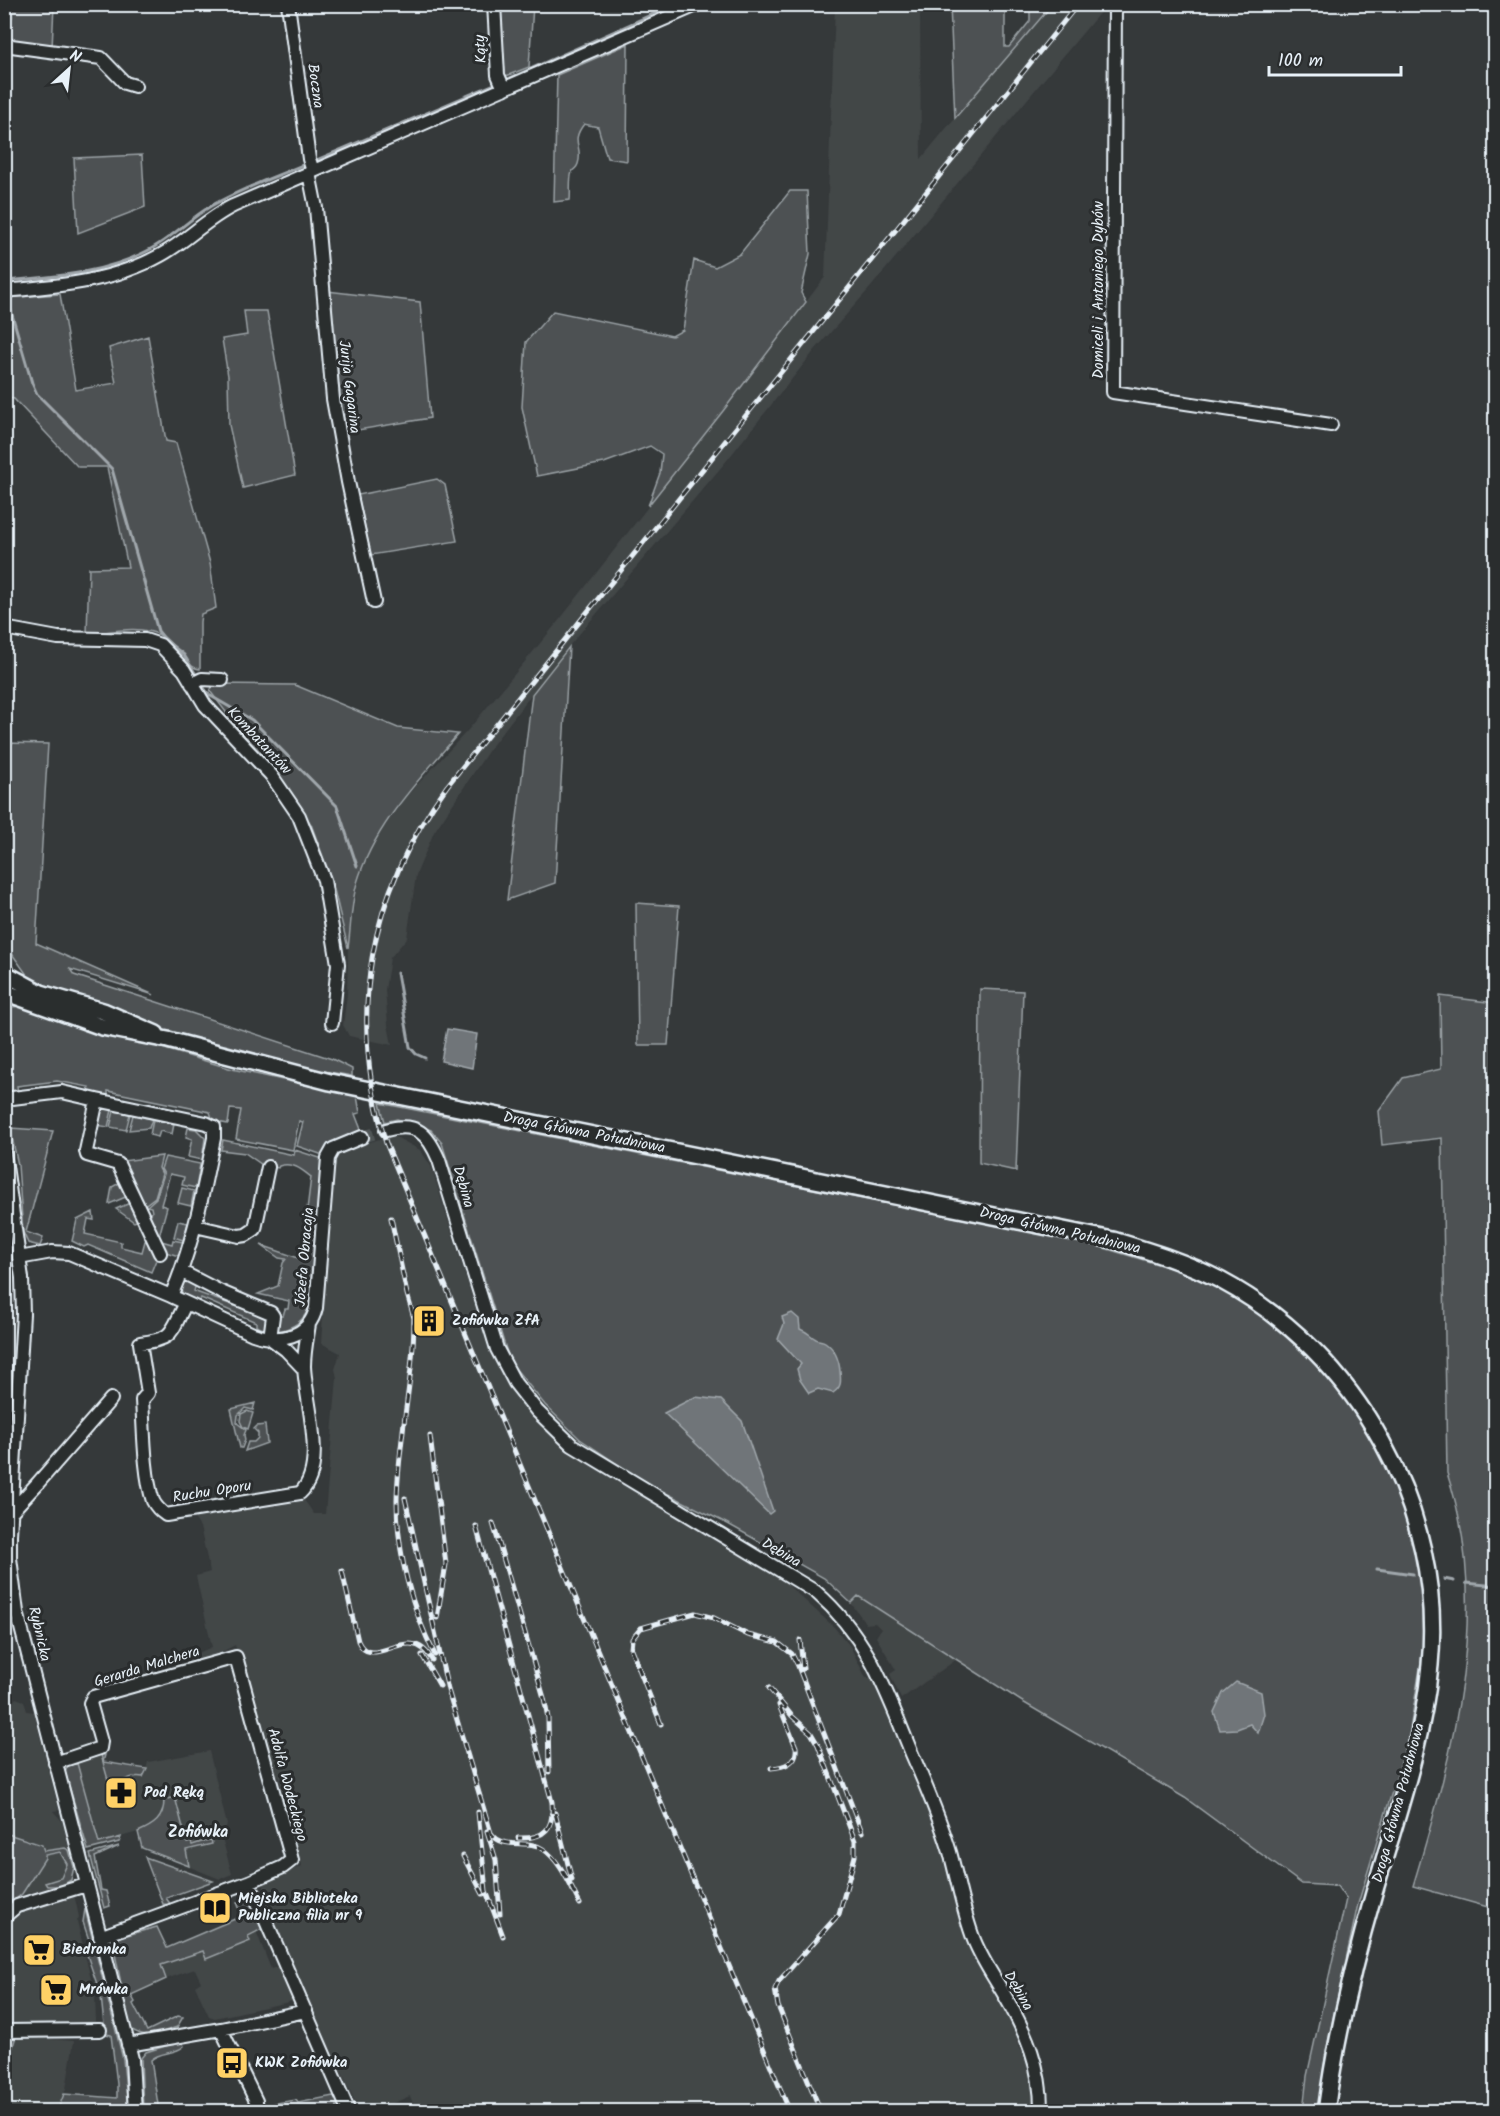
<svg xmlns="http://www.w3.org/2000/svg" width="1500" height="2116" font-family="Kalam,sans-serif">
	<style>
		.built { fill: #424647 }
		.green { fill: #4d5152; stroke: #9aa1a5; stroke-width: 1.5 }
		.water { fill: #707579; stroke: #a0a7ac; stroke-width: 1.5 }
		.lines { fill: none; stroke-linecap: round; stroke-linejoin: round }
		.stream { stroke: #a0a7ac; stroke-width: 3 }
		.minor-tunnel { stroke: #505556; stroke-width: 12; stroke-dasharray: 12 6; stroke-linecap: butt }
		.minor-casing { stroke: #e8f1f8; stroke-width: 16 }
		.major-casing { stroke: #e8f1f8; stroke-width: 20 }
		.minor { stroke: #2a2d2e; stroke-width: 12 }
		.major { stroke: #2a2d2e; stroke-width: 15 }
		.rail-casing { stroke: #e8f1f8; stroke-width: 5 }
		.rail { stroke: #2a2d2e; stroke-width: 3; stroke-dasharray: 9; stroke-linecap: butt }
		.labels { text-anchor: middle; dominant-baseline: central; stroke-width: 6; stroke-linejoin: round; paint-order: stroke }
		.street-label { font-size: 15px; fill: #e8f1f8; stroke: #2a2d2e }
		.poi-label { font-size: 15px; font-weight: bold; fill: #e8f1f8; stroke: #2a2d2e; text-anchor: start }
		.neighbourhood-label { font-size: 16px; font-weight: bold; fill: #e8f1f8; stroke: #2a2d2e }
	</style>
	<rect width="100%" height="100%" fill="#35393a"/>
	<filter id="ink" filterUnits="userSpaceOnUse"><feTurbulence type="fractalNoise" baseFrequency=".0167" numOctaves="2"/><feDisplacementMap in="SourceGraphic" scale="12" xChannelSelector="R" yChannelSelector="G"/><feConvolveMatrix kernelMatrix="1 2 1 2 8 2 1 2 1" color-interpolation-filters="sRGB"/></filter>
	<g filter="url(#ink)">
		<!-- built -->
		<path class="built" d="M 835,5 L 920,5 L 921,159 L 1018,41 L 1052,5 L 1106,5 L 870,288 L 815,350 L 724,464 L 564,652 L 491,747 L 434,832 L 416,875 L 407,938 L 390,958 L 385,990 L 388,1025 L 392,1045 L 349,1036 L 343,1025 L 347,994 L 348,948 L 357,885 L 371,847 L 403,800 L 469,729 L 561,618 L 723,411 L 825,277 Z
			M 392,1135 L 420,1150 L 431,1166 L 487,1344 L 500,1372 L 542,1425 L 567,1447 L 610,1477 L 780,1574 L 791,1588 L 834,1627 L 850,1646 L 866,1678 L 874,1678 L 930,1810 L 953,1887 L 1022,2037 L 1017,2043 L 1021,2050 L 1028,2055 L 1033,2074 L 1036,2111 L 487,2112 L 485,2108 L 476,2111 L 416,2112 L 410,2096 L 391,2104 L 358,2108 L 305,1994 L 267,1904 L 272,1902 L 264,1888 L 264,1883 L 268,1880 L 302,1866 L 279,1777 L 273,1774 L 259,1718 L 235,1645 L 201,1663 L 198,1653 L 212,1647 L 196,1576 L 210,1572 L 200,1527 L 193,1517 L 302,1497 L 314,1514 L 325,1514 L 337,1378 L 335,1369 L 340,1353 L 321,1343 L 334,1168 L 336,1158 L 342,1151 Z
			M 858,1595 L 924,1637 L 957,1659 L 901,1699 L 890,1674 L 896,1670 L 876,1637 L 881,1629 L 875,1623 L 866,1624 L 851,1603 Z
			M 16,1698 L 24,1701 L 27,1711 L 34,1712 L 59,1810 L 53,1811 L 62,1821 L 74,1867 L 71,1880 L 79,1917 L 77,1921 L 95,1996 L 96,2022 L 94,2026 L 5,2027 L 5,1929 L 13,1917 L 24,1912 L 37,1891 L 22,1894 L 45,1858 L 42,1845 L 5,1833 L 5,1713 Z
			M 209,1751 L 227,1825 L 221,1834 L 232,1874 L 220,1879 L 142,1848 L 138,1832 L 100,1843 L 76,1760 L 98,1754 L 105,1755 L 103,1762 L 146,1769 L 148,1762 Z
			M 256,1931 L 271,1969 L 283,1965 L 298,2000 L 215,2018 L 209,2016 L 195,1986 L 201,1982 L 195,1969 L 166,1979 L 161,1965 L 188,1953 Z
			M 16,2036 L 74,2041 L 66,2089 L 57,2111 L 5,2111 L 4,2073 Z"/>
		<!-- green -->
		<path class="green" d="M 11,5 L 54,5 L 52,48 L 5,43 L 5,28 L 12,17 Z
			M 499,5 L 533,5 L 529,67 L 506,76 L 501,70 Z
			M 950,5 L 1005,5 L 1005,47 L 1009,47 L 1030,21 L 1030,5 L 1052,5 L 955,118 Z
			M 628,44 L 627,161 L 607,158 L 598,127 L 584,124 C 569,143 584,146 578,164 C 576,170 575,167 572,172 C 569,179 571,192 570,200 L 554,202 L 557,75 Z
			M 142,155 L 145,207 L 78,233 L 74,158 Z
			M 790,191 L 807,191 L 810,254 L 801,293 L 806,302 L 723,411 L 648,506 L 660,473 L 662,454 L 650,446 L 604,463 L 537,476 L 522,407 L 526,342 L 553,311 L 672,336 L 683,330 L 694,260 L 715,267 L 740,254 Z
			M 327,291 L 420,302 L 430,418 L 346,432 L 339,398 Z
			M 60,294 L 76,390 L 116,383 L 109,348 L 148,336 L 166,441 L 176,443 L 210,563 L 216,608 L 201,614 L 200,622 L 200,669 C 184,667 177,645 162,636 C 140,624 110,632 87,634 L 89,568 L 128,567 L 107,467 L 78,467 L 14,399 L 5,397 L 4,298 Z
			M 244,311 L 267,311 L 295,475 L 243,488 L 229,425 L 228,376 L 222,339 L 247,335 Z
			M 437,479 L 445,485 L 457,541 L 371,555 L 358,495 Z
			M 569,647 L 555,883 L 507,900 L 532,694 Z
			M 214,684 L 295,685 L 398,728 L 458,734 C 420,779 374,825 357,883 C 351,904 351,927 348,948 L 332,881 L 311,824 L 270,762 L 241,732 L 210,691 Z
			M 4,743 L 48,744 L 36,943 L 154,995 L 70,969 L 74,975 L 332,1059 L 352,1069 L 352,1076 L 278,1063 L 195,1043 L 144,1024 L 39,989 L 30,979 L 5,944 Z
			M 636,903 L 679,906 L 668,1045 L 638,1045 Z
			M 980,989 L 1023,991 L 1016,1171 L 979,1163 Z
			M 1440,996 L 1495,1003 L 1495,1909 L 1413,1886 C 1453,1753 1493,1610 1447,1473 L 1442,1138 L 1382,1145 L 1379,1111 L 1403,1078 L 1441,1069 Z
			M 21,1006 L 232,1069 L 357,1096 L 360,1113 L 355,1114 L 362,1132 C 348,1136 328,1139 323,1155 L 297,1146 L 303,1122 L 299,1121 L 293,1150 L 236,1139 L 241,1110 L 230,1109 L 228,1124 L 213,1121 L 210,1112 L 108,1091 L 108,1098 L 88,1094 L 89,1087 L 57,1081 L 17,1086 L 18,1093 L 5,1094 L 4,1013 L 12,1007 Z
			M 380,1103 L 1094,1245 L 1184,1272 L 1224,1291 L 1256,1311 L 1313,1358 L 1342,1392 L 1379,1450 L 1403,1505 L 1415,1551 L 1422,1595 L 1423,1649 L 1409,1736 L 1358,1904 L 1326,2052 L 1318,2111 L 1303,2111 L 1307,2076 L 1346,1899 L 1337,1886 L 1302,1884 L 1185,1798 L 1021,1701 L 858,1596 L 851,1603 L 824,1578 L 728,1524 L 646,1483 L 580,1439 L 545,1405 L 510,1362 L 442,1143 L 431,1130 L 397,1119 L 385,1122 Z
			M 102,1108 L 112,1110 L 108,1127 L 96,1125 L 99,1110 Z
			M 114,1111 L 130,1114 L 126,1130 L 110,1127 Z
			M 133,1115 L 152,1119 L 149,1128 L 129,1130 Z
			M 153,1120 L 174,1124 L 172,1134 L 160,1131 L 158,1137 L 150,1135 Z
			M 10,1128 L 53,1131 L 26,1232 L 43,1238 L 40,1246 L 28,1243 L 23,1232 L 18,1165 Z
			M 188,1128 L 196,1129 L 205,1138 L 202,1160 L 188,1157 L 192,1139 L 186,1137 Z
			M 223,1140 L 294,1155 L 295,1150 L 323,1159 L 310,1304 C 304,1323 293,1328 275,1332 L 275,1316 L 283,1316 L 285,1309 L 288,1309 L 289,1301 L 258,1294 L 278,1286 L 283,1263 L 286,1259 L 279,1258 L 261,1245 L 301,1259 L 311,1177 C 301,1169 293,1162 279,1166 L 278,1168 L 261,1164 L 245,1153 L 221,1150 Z
			M 162,1156 L 159,1168 L 162,1174 L 155,1197 L 146,1204 L 144,1210 L 122,1161 Z
			M 165,1157 L 200,1164 L 196,1188 L 182,1185 L 184,1177 L 170,1174 L 161,1205 L 167,1207 L 158,1240 L 172,1244 L 173,1240 L 183,1242 L 179,1256 L 162,1251 L 148,1219 L 152,1212 L 151,1207 L 147,1206 L 156,1198 L 164,1174 L 161,1169 Z
			M 121,1182 L 128,1196 L 109,1204 L 112,1187 Z
			M 182,1188 L 194,1191 L 191,1206 L 178,1203 Z
			M 130,1203 L 139,1220 L 134,1222 L 116,1209 Z
			M 93,1212 L 94,1220 L 88,1219 L 85,1234 L 121,1242 L 121,1247 L 142,1252 L 145,1241 L 151,1242 L 158,1255 L 151,1272 L 88,1245 L 84,1247 L 72,1241 L 77,1220 Z
			M 178,1221 L 188,1223 L 183,1240 L 174,1237 Z
			M 188,1281 L 196,1284 L 194,1291 L 196,1292 L 266,1317 L 268,1319 L 268,1331 L 256,1326 L 256,1322 L 201,1298 L 198,1304 C 188,1299 177,1296 183,1283 Z
			M 255,1403 L 253,1410 L 245,1408 L 238,1415 L 237,1423 L 246,1430 L 244,1435 L 245,1440 L 242,1448 L 240,1448 L 231,1409 Z
			M 247,1411 L 253,1413 L 248,1429 L 243,1427 L 240,1421 L 241,1414 Z
			M 265,1425 L 267,1443 L 245,1451 L 248,1442 L 254,1442 L 258,1438 L 258,1433 L 254,1429 L 257,1426 Z
			M 101,1755 L 105,1755 L 103,1762 L 147,1769 L 143,1777 C 132,1775 122,1780 115,1790 L 110,1787 Z
			M 77,1763 L 99,1843 L 121,1837 L 119,1842 L 88,1850 L 65,1772 L 68,1766 Z
			M 175,1797 L 187,1843 L 191,1842 L 192,1845 L 211,1839 L 212,1844 L 186,1850 L 189,1866 L 142,1848 L 138,1832 C 154,1825 164,1819 164,1800 Z
			M 5,1833 L 42,1845 L 44,1851 L 65,1848 L 69,1850 L 74,1867 L 71,1880 L 61,1886 L 47,1886 L 45,1883 L 61,1878 L 67,1864 L 60,1852 L 45,1855 L 45,1858 L 22,1894 L 5,1908 Z
			M 119,1846 L 95,1857 L 101,1890 L 106,1891 L 110,1906 L 104,1908 L 90,1854 Z
			M 145,1857 L 213,1881 L 166,1898 L 171,1905 L 163,1904 Z
			M 254,1901 L 264,1928 L 248,1936 L 250,1941 L 206,1959 L 203,1951 L 161,1965 L 166,1979 L 131,1995 L 135,2002 L 133,2004 L 147,2031 L 178,2016 L 183,2017 L 177,2027 C 160,2032 145,2041 130,2028 L 113,1944 L 116,1938 L 157,1927 L 167,1948 L 242,1916 L 237,1902 Z
			M 85,1909 L 123,2059 L 128,2111 L 57,2112 L 64,2094 L 117,2098 L 117,2084 L 111,2035 L 105,2034 L 101,1996 L 84,1946 L 90,1943 L 83,1922 Z
			M 5,2036 L 16,2036 L 5,2073 Z
			M 182,2041 L 184,2046 C 175,2055 160,2051 151,2060 L 159,2111 L 143,2111 L 141,2058 L 146,2052 Z
			M 333,2096 L 338,2100 L 336,2111 L 264,2112 L 270,2104 L 296,2100 L 298,2103 Z"/>
		<!-- water -->
		<path class="water" d="M 447,1029 L 477,1034 L 472,1068 L 441,1061 Z
			M 792,1313 L 799,1319 L 800,1329 C 810,1333 809,1335 816,1339 C 819,1341 822,1340 825,1342 C 835,1349 839,1360 840,1371 C 841,1381 842,1387 833,1393 L 818,1389 L 809,1393 L 800,1380 L 797,1369 L 801,1364 L 778,1339 L 784,1324 L 782,1317 Z
			M 695,1397 L 721,1400 L 742,1421 L 773,1511 L 769,1514 L 664,1413 Z
			M 1236,1682 L 1261,1692 L 1264,1714 L 1258,1733 L 1250,1724 L 1237,1729 L 1220,1730 L 1214,1712 L 1223,1693 Z"/>
		<g class="lines">
			<!-- stream -->
			<path class="stream" d="M 508,79 L 675,4
				M 317,160 L 495,84
				M 4,281 C 53,277 103,274 147,251 C 171,239 189,219 211,206 C 240,189 272,178 303,165
				M 8,301 L 32,383 L 37,394 L 112,469 L 158,631 L 166,641 L 184,655 L 198,678
				M 201,684 L 209,695 L 252,720 L 337,806 L 357,866
				M 397,973 L 410,1047 L 416,1054 L 425,1058
				M 1377,1569 L 1413,1574
				M 1444,1579 L 1454,1581
				M 1466,1583 L 1496,1586"/>
			<!-- minor-tunnel -->
			<path class="minor-tunnel" d="M 362,1137 L 386,1130"/>
			<defs>
				<path id="minor" d="M 288,4 L 309,159 L 313,171
					M 494,4 L 498,75 L 504,89
					M 1115,4 L 1113,392 L 1331,425
					M 4,45 L 101,58 L 125,83 L 135,86
					M 309,173 L 316,208 L 333,399 L 348,482 L 374,602
					M 4,291 C 58,286 113,282 161,255 C 187,241 206,219 233,206 L 699,4
					M 4,628 L 58,638 L 145,640 L 160,645 L 184,670 L 205,705 L 271,775 L 299,816 L 324,880 L 338,964 L 332,1023
					M 192,684 L 202,679 L 222,680
					M 4,1099 L 62,1092 L 97,1100
					M 386,1130 C 417,1121 428,1134 439,1160 L 497,1349 L 515,1383 L 537,1411 L 572,1445 L 816,1592 C 869,1638 886,1691 912,1754 C 926,1786 940,1819 950,1852 C 958,1881 963,1912 974,1940 C 982,1960 994,1977 1005,1996 C 1026,2032 1042,2069 1041,2112
					M 4,1152 L 22,1278 L 23,1314 L 10,1535 L 10,1558 L 17,1612 L 132,2059 L 135,2112
					M 195,1226 L 239,1236 L 246,1235 L 255,1229 L 268,1167
					M 160,1253 L 118,1164 L 87,1155 L 86,1151 L 97,1100 L 206,1123 L 214,1127 L 214,1138 C 203,1192 193,1246 171,1296
					M 19,1258 L 52,1252 L 69,1253 L 171,1296 L 253,1334 C 279,1343 309,1338 316,1308 L 328,1158 L 333,1149 L 362,1137
					M 182,1272 L 221,1292 L 271,1313 L 273,1316 L 270,1338 L 286,1350 L 304,1369
					M 186,1303 C 170,1333 175,1339 140,1343 L 148,1393 L 142,1400 C 144,1430 144,1474 153,1501 C 156,1507 160,1511 166,1515 L 300,1493 C 328,1467 305,1400 304,1366 C 304,1352 307,1338 309,1324
					M 11,1512 L 37,1484 L 111,1399
					M 55,1763 L 100,1748 L 101,1742 L 90,1703 L 93,1697 L 236,1657 L 292,1860 L 283,1867 L 249,1882 L 100,1937
					M 249,1882 L 349,2112
					M 4,1917 L 17,1906 L 86,1885
					M 221,2029 L 306,2011
					M 4,2031 L 100,2030
					M 128,2045 L 221,2029 L 256,2101 L 257,2112"/>
				<path id="major" d="M 6,974 L 41,993 L 103,1011 L 156,1034
					M 4,992 L 102,1027 L 168,1040 L 330,1082 L 1113,1240 C 1149,1251 1186,1262 1220,1280 C 1357,1353 1445,1510 1430,1665 C 1423,1743 1396,1818 1374,1893 C 1353,1965 1336,2037 1326,2112"/>
			</defs>
			<!-- minor casing -->
			<use href="#minor" class="minor-casing"/>
			<!-- major casing -->
			<use href="#major" class="major-casing"/>
			<!-- minor -->
			<use href="#minor" class="minor"/>
			<!-- major -->
			<use href="#major" class="major"/>
			<defs>
				<path id="rail" d="M 391,1218 L 407,1294 L 414,1318 C 414,1379 398,1439 397,1500 C 397,1553 411,1608 435,1655
					M 430,1436 L 446,1564 L 437,1618
					M 405,1498 L 448,1690 L 491,1833 C 503,1851 528,1838 543,1849 C 561,1861 570,1886 580,1904
					M 493,1523 L 544,1698 L 548,1718 L 549,1772
					M 476,1526 L 552,1802 C 554,1828 546,1839 518,1838
					M 342,1571 L 358,1641 C 372,1674 410,1619 432,1660
					M 800,1640 L 803,1669
					M 422,1655 L 440,1686
					M 769,1688 L 792,1716 L 811,1733 L 821,1750
					M 661,1724 L 631,1649 L 632,1639 L 641,1628 L 695,1613 L 714,1618 L 748,1635 L 777,1642 L 792,1654 L 798,1666 L 862,1832
					M 818,1745 L 855,1841 L 855,1856 L 839,1914 L 779,1981 L 775,1989 L 778,2006 L 821,2112
					M 771,1768 C 784,1767 798,1763 796,1747 L 779,1705
					M 478,1812 L 486,1891 L 503,1936
					M 555,1813 L 572,1880
					M 487,1831 L 496,1860 L 500,1914
					M 463,1856 L 483,1894
					M 790,2112 L 386,1143 C 346,1015 369,893 447,786 L 1078,4"/>
			</defs>
			<!-- rail casing -->
			<use href="#rail" class="rail-casing"/>
			<!-- rail -->
			<use href="#rail" class="rail"/>
		</g>
	</g>
	<!-- icons -->
	<defs>
		<symbol id="building-square" viewBox="-11 -11 22 22"><rect x="-9" y="-9" width="18" height="18" rx="4" fill="#ffd166" stroke="#2a2d2e"/><path d="M-4-6H4V6H1V3H-1V6H-4ZM-2.5-4.3h1.7v1.8h-1.7ZM.8-4.3h1.7v1.8H.8ZM-2.5-1h1.7V.8h-1.7ZM.8-1h1.7V.8H.8Z" fill="#111"/></symbol>
		<symbol id="pharmacy-square" viewBox="-11 -11 22 22"><rect x="-9" y="-9" width="18" height="18" rx="4" fill="#ffd166" stroke="#2a2d2e"/><path d="M-2-6h4v4h4v4h-4v4h-4v-4h-4v-4h4Z" fill="#111"/></symbol>
		<symbol id="library-square" viewBox="-11 -11 22 22"><rect x="-9" y="-9" width="18" height="18" rx="4" fill="#ffd166" stroke="#2a2d2e"/><path d="M-6-4Q-3-5.5-.7-3.5V5Q-3 3-6 4ZM6-4Q3-5.5 .7-3.5V5Q3 3 6 4Z" fill="#111"/></symbol>
		<symbol id="supermarket-square" viewBox="-11 -11 22 22"><rect x="-9" y="-9" width="18" height="18" rx="4" fill="#ffd166" stroke="#2a2d2e"/><path d="M-6-5.5h2.5l.6 2H6L4.5 2H-2.5L-4.4-4H-6ZM-1.5 3.2a1.3 1.3 0 1 0 .1 0ZM3 3.2a1.3 1.3 0 1 0 .1 0Z" fill="#111"/></symbol>
		<symbol id="bus-square" viewBox="-11 -11 22 22"><rect x="-9" y="-9" width="18" height="18" rx="4" fill="#ffd166" stroke="#2a2d2e"/><path d="M-5-6H5V4H4V6H2V4H-2V6H-4V4H-5ZM-3.5-4V0h7V-4ZM-3.5 1.2v1.5H-2V1.2ZM2 1.2v1.5H3.5V1.2Z" fill="#111"/></symbol>
	</defs>
	<g fill-rule="evenodd">
		<use href="#building-square" x="410" y="1302" width="38" height="38"/>
		<use href="#pharmacy-square" x="102" y="1774" width="38" height="38"/>
		<use href="#library-square" x="196" y="1889" width="38" height="38"/>
		<use href="#supermarket-square" x="20" y="1931" width="38" height="38"/>
		<use href="#supermarket-square" x="37" y="1971" width="38" height="38"/>
		<use href="#bus-square" x="213" y="2044" width="38" height="38"/>
	</g>
	<g class="labels">
		<!-- street labels -->
		<g class="street-label">
			<text transform="translate(481 49) rotate(-94)">Kąty</text>
			<text transform="translate(315 86) rotate(82)">Boczna</text>
			<text transform="translate(1099 290) rotate(-90)">Domiceli i Antoniego Dybów</text>
			<text transform="translate(349 387) rotate(83)">Jurija Gagarina</text>
			<text transform="translate(259 741) rotate(47)">Kombatantów</text>
			<text transform="translate(584 1133) rotate(11)">Droga Główna Południowa</text>
			<text transform="translate(463 1187) rotate(74)">Dębina</text>
			<text transform="translate(1060 1231) rotate(13)">Droga Główna Południowa</text>
			<text transform="translate(305 1257) rotate(-85)">Józefa Obracaja</text>
			<text transform="translate(212 1492) rotate(-9)">Ruchu Oporu</text>
			<text transform="translate(781 1553) rotate(31)">Dębina</text>
			<text transform="translate(39 1634) rotate(77)">Rybnicka</text>
			<text transform="translate(147 1667) rotate(-17)">Gerarda Malchera</text>
			<text transform="translate(287 1785) rotate(75)">Adolfa Wodeckiego</text>
			<text transform="translate(1399 1803) rotate(-75)">Droga Główna Południowa</text>
			<text transform="translate(1018 1991) rotate(60)">Dębina</text>
		</g>
		<!-- poi labels -->
		<g class="poi-label">
			<text x="452" y="1321">Zofiówka ZfA</text>
			<text x="144" y="1793">Pod Ręką</text>
			<text x="238" y="1899">Miejska Biblioteka<tspan x="238" dy="17">Publiczna filia nr 9</tspan></text>
			<text x="62" y="1950">Biedronka</text>
			<text x="79" y="1990">Mrówka</text>
			<text x="255" y="2063">KWK Zofiówka</text>
		</g>
		<!-- neighbourhood labels -->
		<g class="neighbourhood-label">
			<text x="198" y="1832">Zofiówka</text>
		</g>
	</g>
	<!-- margin -->
	<rect width="1500" height="2116" fill="none" stroke="#2a2d2e" stroke-width="24"/>
	<rect x="12" y="12" width="1476" height="2092" fill="none" stroke="#e8f1f8" stroke-width="2" filter="url(#ink)"/>
	<!-- north arrow -->
	<g transform="translate(69 69) rotate(27)" stroke="#2a2d2e" stroke-width="4.5" paint-order="stroke">
	<path d="M0-4.5L10 22L0 15L-10 22Z" fill="#e8f1f8"/>
	<text y="-9" font-size="16" font-weight="bold" text-anchor="middle" fill="#e8f1f8">N</text>
	</g>
	<!-- scale -->
	<path d="M1269 66v9h132v-9" fill="none" stroke="#e8f1f8" stroke-width="3"/>
	<text x="1278" y="66" font-size="18" fill="#e8f1f8" stroke="#2a2d2e" stroke-width="4.5" paint-order="stroke">100 m</text>
</svg>
